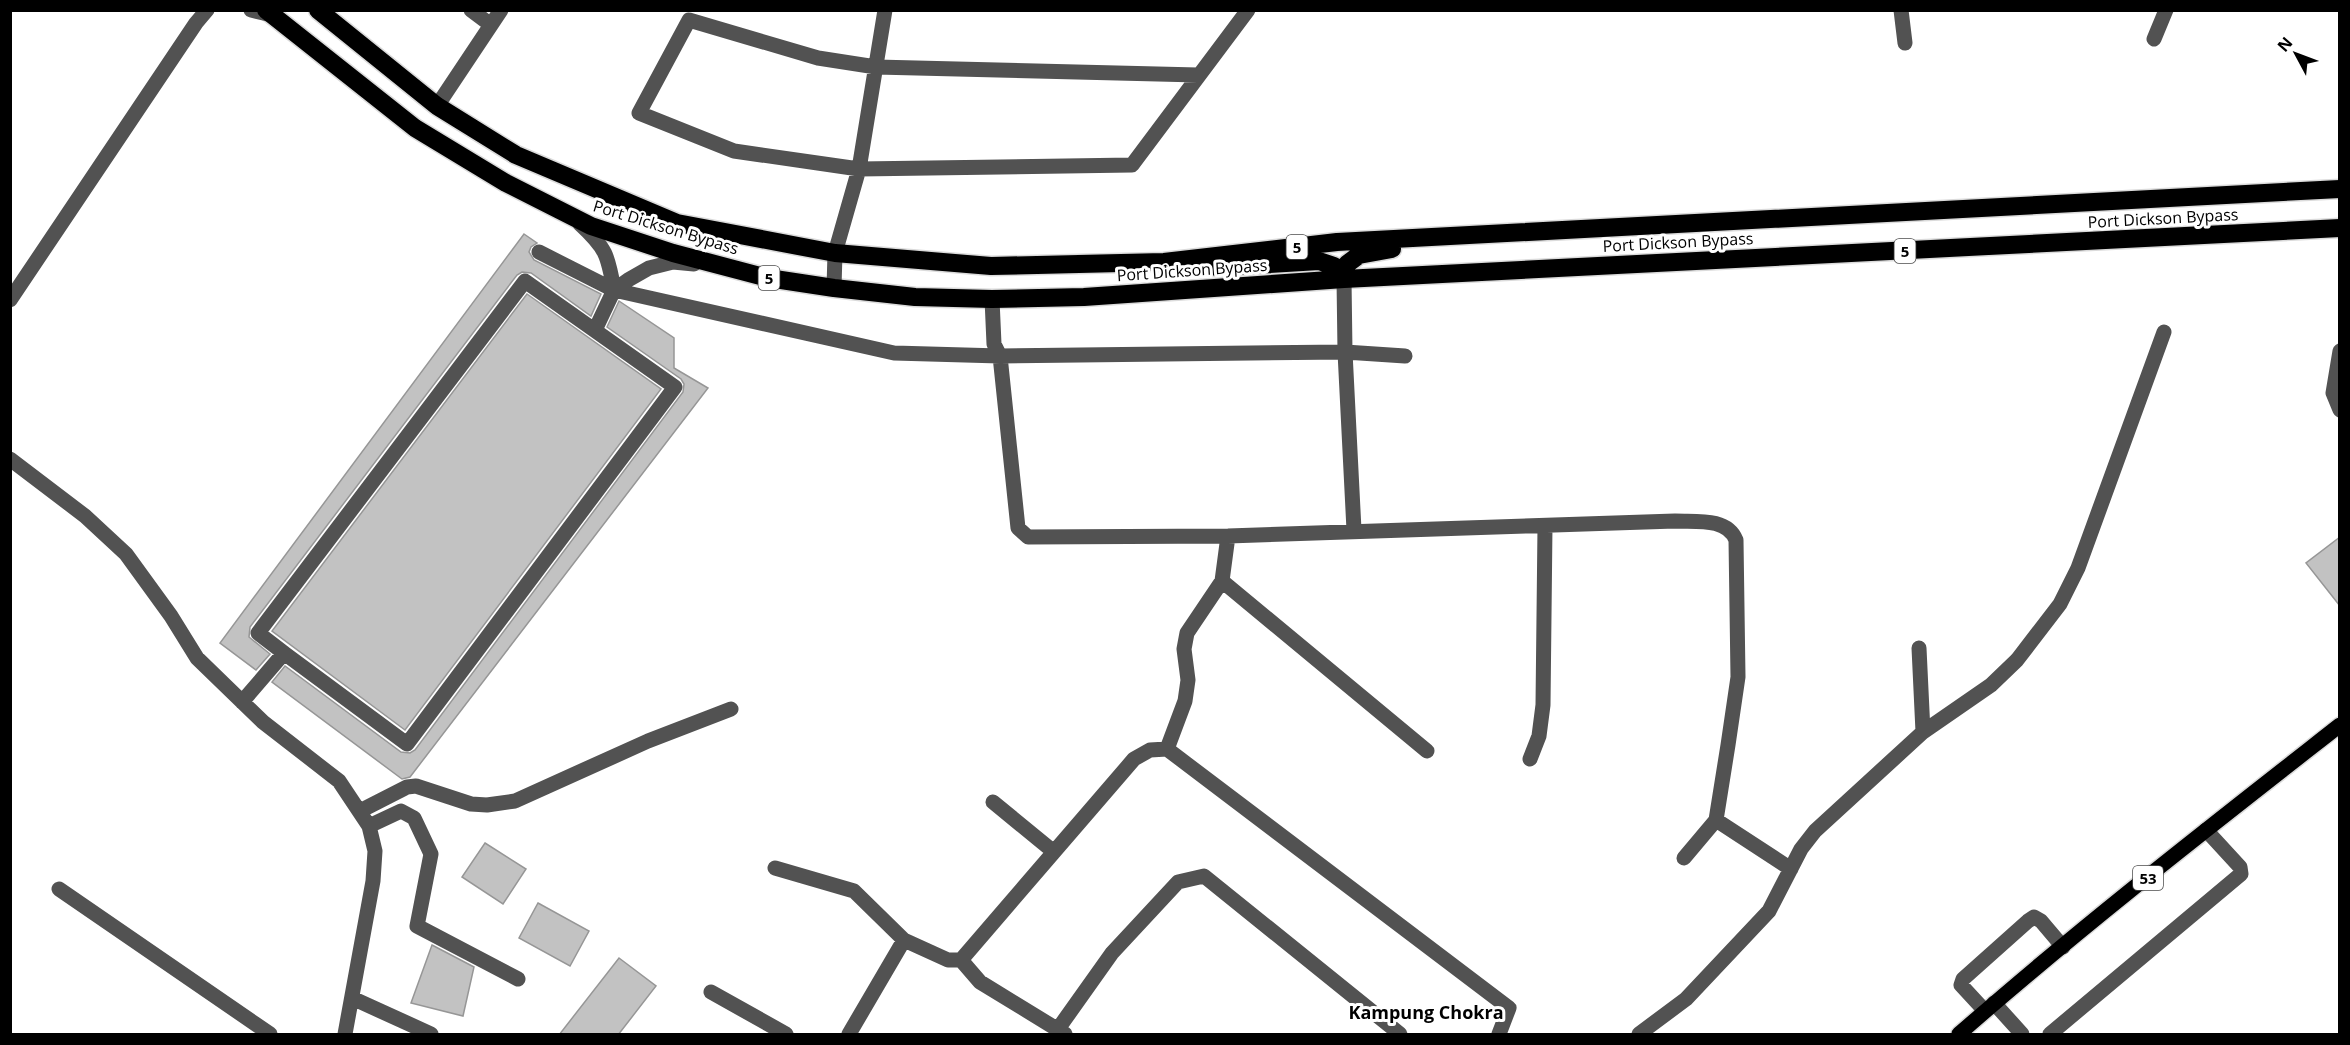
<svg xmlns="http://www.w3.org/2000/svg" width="2350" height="1045" font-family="'Open Sans',sans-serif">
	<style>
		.building { fill: #c2c2c2; stroke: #969696; stroke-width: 1.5 }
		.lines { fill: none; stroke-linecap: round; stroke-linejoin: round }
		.major-casing { stroke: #dbdbdb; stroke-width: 18 }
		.highway-casing { stroke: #dbdbdb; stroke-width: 21 }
		.minor { stroke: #525252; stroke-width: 15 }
		.major { stroke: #000; stroke-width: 15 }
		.highway { stroke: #000; stroke-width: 18 }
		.labels { text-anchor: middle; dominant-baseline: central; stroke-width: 6; stroke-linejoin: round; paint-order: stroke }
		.shield { fill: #fff; stroke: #4c4c4c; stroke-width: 1.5 }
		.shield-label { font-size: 15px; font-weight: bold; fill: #000 }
		.street-label { font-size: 16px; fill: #000; stroke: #fff }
		.neighbourhood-label { font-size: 18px; font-weight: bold; fill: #000; stroke: #fff }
	</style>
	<rect width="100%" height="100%" fill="#fff"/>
	<!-- building -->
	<path class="building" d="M 524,234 L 537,243 L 531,247 L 529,252 L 534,260 L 601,294 L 591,316 L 531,273 L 522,272 L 517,275 L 250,627 L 249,637 L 270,654 L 256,670 L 220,643 Z
		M 527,294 L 661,389 L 405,730 L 272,631 Z
		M 619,301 L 674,338 L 674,368 L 708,388 L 410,777 L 402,779 L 272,682 L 285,666 L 401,752 L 410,753 L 415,750 L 683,392 L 684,384 L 681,379 L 607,327 Z
		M 2340,537 L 2340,606 L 2306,563 Z
		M 485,843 L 526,869 L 503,904 L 462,877 Z
		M 538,903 L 589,931 L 570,966 L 519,938 Z
		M 432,945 L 474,967 L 463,1016 L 411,1003 Z
		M 619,958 L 656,986 L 618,1035 L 559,1035 Z"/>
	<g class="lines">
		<defs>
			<path id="major" d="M 1959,1034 C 2082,926 2211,826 2340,725"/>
			<path id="highway" d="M 266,10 L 415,128 L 506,183 L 591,226 L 673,253 L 768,278 L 834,288 L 915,297 L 992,299 L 1084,297 L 1344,279 L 2340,228
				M 318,10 L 437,106 L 516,155 L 677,223 L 835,253 L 991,266 L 1164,262 L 1337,242 L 2340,189
				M 1206,266 L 1222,267 L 1319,261 L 1334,266 L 1344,279
				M 1344,279 L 1347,264 L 1359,255 L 1392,249"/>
		</defs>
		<!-- major casing -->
		<use href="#major" class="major-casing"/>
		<!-- highway casing -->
		<use href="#highway" class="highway-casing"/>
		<!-- minor -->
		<path class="minor" d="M 251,10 L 272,15
			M 471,10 L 491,25
			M 1901,10 L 1905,43
			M 2154,39 L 2166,10
			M 1198,75 L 876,67 L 818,58 L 689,20 L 639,113 L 734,151 L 859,169 L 1132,165 L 1248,10
			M 437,106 L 501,10
			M 580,224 C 606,248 608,255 614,290
			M 539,252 L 614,290 L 894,353 L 1000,356 L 1345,352 L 1405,356
			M 1344,279 L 1345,352 L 1354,530
			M 834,288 L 835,253 L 859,169 L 885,10
			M 992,299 L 994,344 L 1000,356 L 1018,528 L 1028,537 L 1228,536 L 1675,521 C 1695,522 1727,517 1736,540 L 1738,677 L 1728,745 L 1716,820 L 1684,858
			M 10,300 L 196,23 L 207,10
			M 595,330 L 614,290 L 628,280 L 649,268 L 673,262 L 694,264
			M 2340,351 L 2333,393 L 2340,410
			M 10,459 L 85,516 L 126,554 L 171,616 L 197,658 L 263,722 L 339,781 L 369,826 L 375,851 L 373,881 L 345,1034
			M 1222,581 L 1427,751
			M 1919,648 L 1923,732
			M 242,702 L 284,653 L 258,633 L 525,281 L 675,387 L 407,744 L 284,653
			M 1167,749 L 1185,701 L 1188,680 L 1184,649 L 1187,633 L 1222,581 L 1228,536
			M 1530,759 L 1539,736 L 1543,705 L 1545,526
			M 993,802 L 1054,852
			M 360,811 L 407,787 L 416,786 L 471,804 L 487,805 L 515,801 L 648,741 L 731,709
			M 1716,820 L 1791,869
			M 369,826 L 401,811 L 414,818 L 431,854 L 417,926 L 518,979
			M 775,868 L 854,891 L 904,940 L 948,960 L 961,960 L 980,982 L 1065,1034
			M 59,889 L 270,1034
			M 961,960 L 1134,759 L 1150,750 L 1167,749 L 1509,1008 L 1499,1034
			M 711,992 L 786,1034
			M 352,998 L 431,1034
			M 1994,1003 L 2022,1034
			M 1985,1011 L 1961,985 L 1963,979 L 2028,921 L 2034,917 L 2041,921 L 2063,947
			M 1058,1029 L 1112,953 L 1178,882 L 1204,876 L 1400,1034
			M 849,1034 L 904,940
			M 1639,1034 L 1686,999 L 1769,911 L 1801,849 L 1815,831 L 1923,732 L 1991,685 L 2017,660 L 2060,604 L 2078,568 L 2164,332
			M 2050,1034 L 2241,874 L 2240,867 L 2206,830"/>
		<!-- major -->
		<use href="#major" class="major"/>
		<!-- highway -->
		<use href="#highway" class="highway"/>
	</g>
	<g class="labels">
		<!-- shield labels -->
		<g class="shield">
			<rect x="1286.5" y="235" width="21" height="24" rx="4.5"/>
			<rect x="1894.5" y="239" width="21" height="24" rx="4.5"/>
			<rect x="758.5" y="266" width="21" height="24" rx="4.5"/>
			<rect x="2133" y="866" width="30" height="24" rx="4.5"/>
		</g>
		<g class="shield-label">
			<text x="1297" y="247">5</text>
			<text x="1905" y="251">5</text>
			<text x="769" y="278">5</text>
			<text x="2148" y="878">53</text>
		</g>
		<!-- street labels -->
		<g class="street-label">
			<text transform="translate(2163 218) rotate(-3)">Port Dickson Bypass</text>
			<text transform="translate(666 227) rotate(17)">Port Dickson Bypass</text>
			<text transform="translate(1678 242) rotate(-3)">Port Dickson Bypass</text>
			<text transform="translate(1192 270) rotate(-4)">Port Dickson Bypass</text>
		</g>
		<!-- neighbourhood labels -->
		<g class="neighbourhood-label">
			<text x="1426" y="1012">Kampung Chokra</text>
		</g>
	</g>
	<!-- border -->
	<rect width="2350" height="1045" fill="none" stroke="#000000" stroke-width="24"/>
	<!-- north arrow -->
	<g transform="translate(2296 54) rotate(311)" stroke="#ffffff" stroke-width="4.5" paint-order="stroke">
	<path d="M0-4.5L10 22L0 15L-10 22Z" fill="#000000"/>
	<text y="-9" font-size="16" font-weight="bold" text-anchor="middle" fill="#000000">N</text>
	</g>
</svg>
